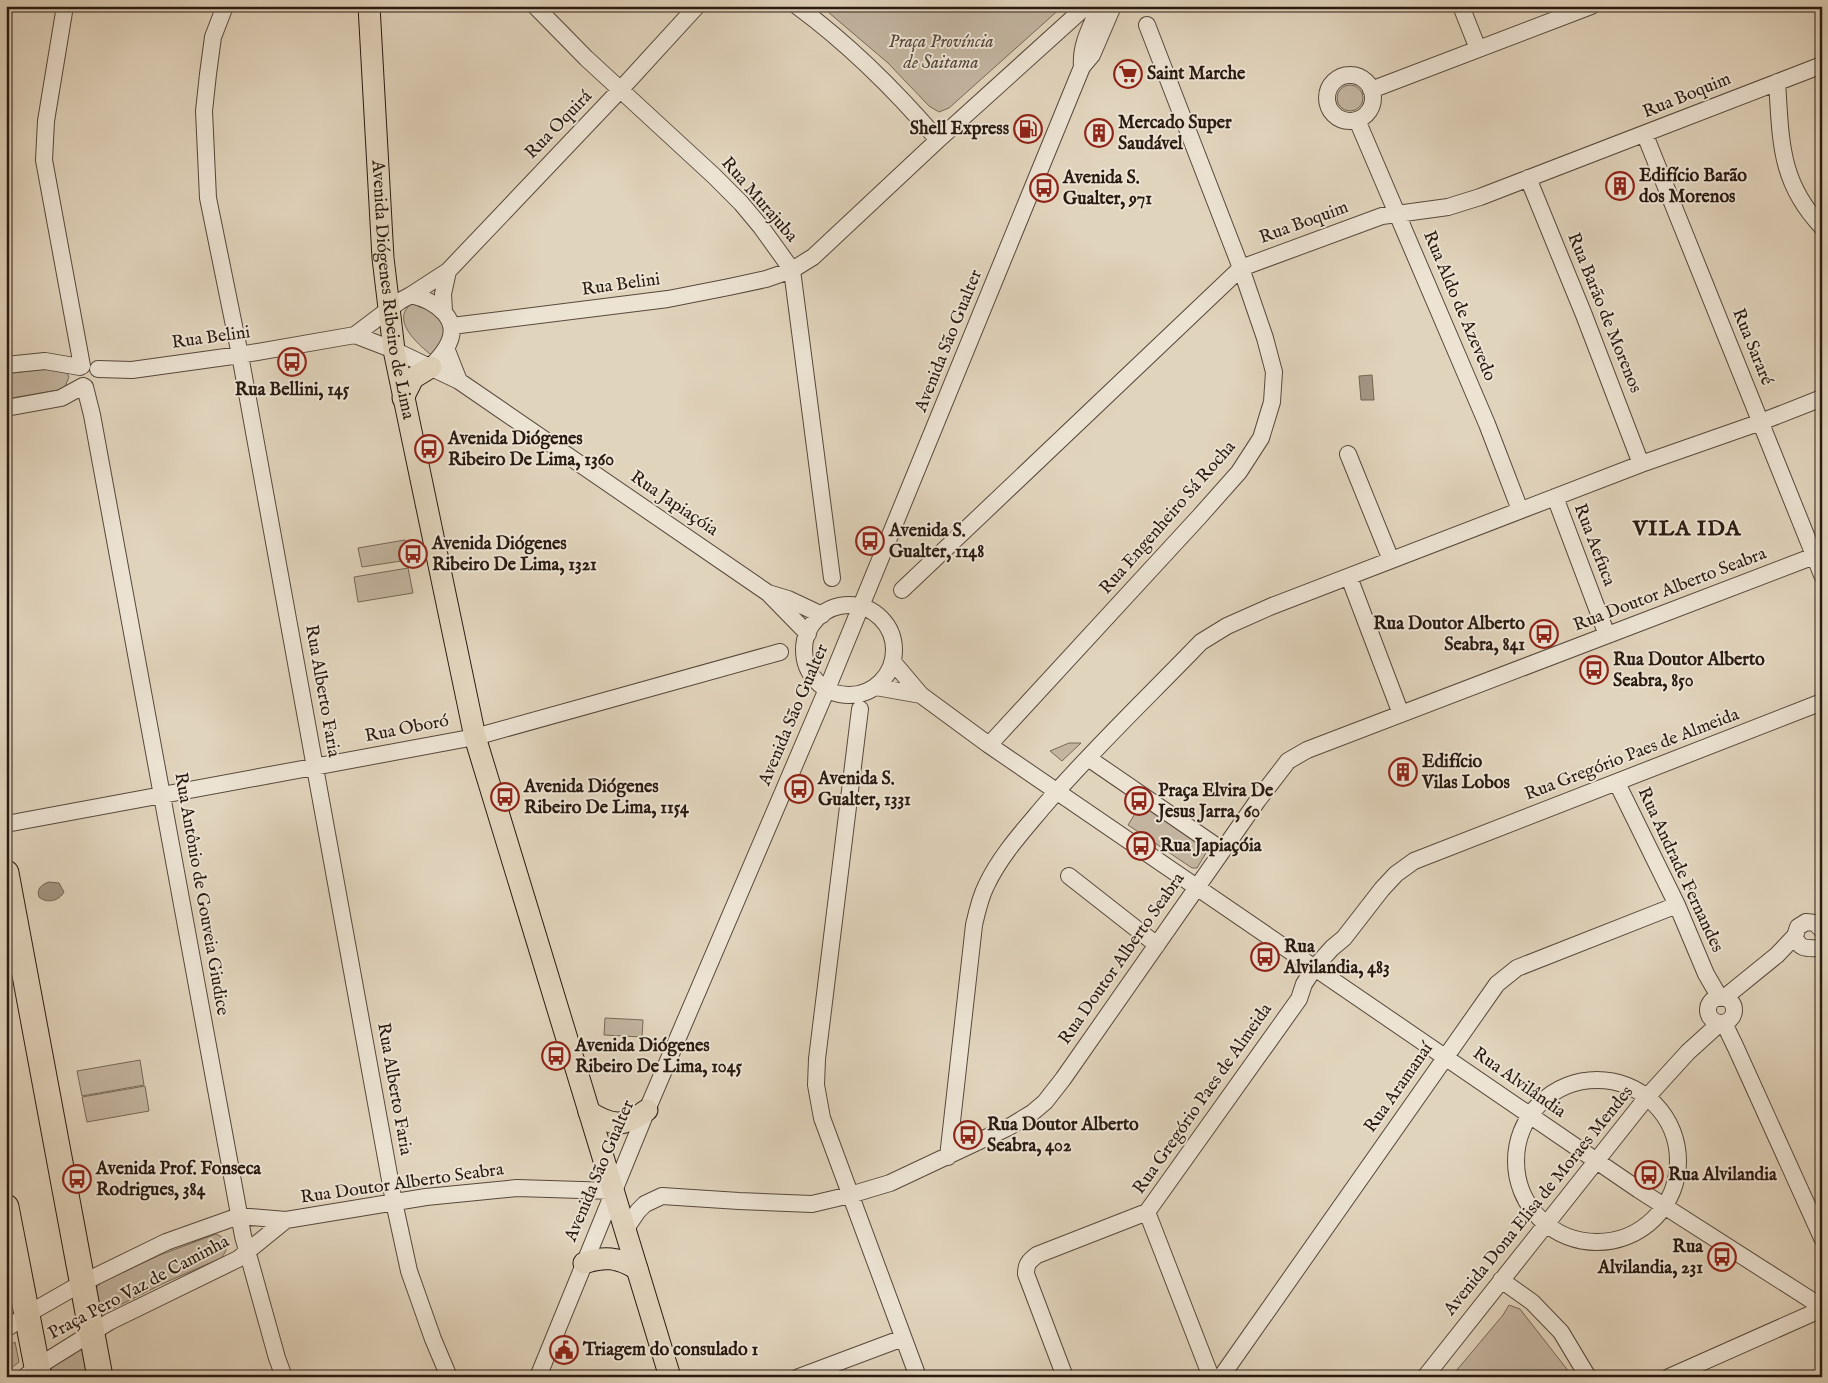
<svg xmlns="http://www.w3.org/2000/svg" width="1828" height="1383" font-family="'IM FELL English',serif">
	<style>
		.green { fill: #c2b49f; stroke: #766758 }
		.water { fill: #a29582; stroke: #726455 }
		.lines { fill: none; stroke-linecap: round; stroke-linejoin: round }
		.minor-casing { stroke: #57483c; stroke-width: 18 }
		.major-casing { stroke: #291a11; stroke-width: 23 }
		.highway-casing { stroke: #291a11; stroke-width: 27 }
		.minor { stroke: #ece3d3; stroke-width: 16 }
		.major { stroke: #e1d4bc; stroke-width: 21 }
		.highway { stroke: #e1d4bc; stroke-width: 25 }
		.labels { text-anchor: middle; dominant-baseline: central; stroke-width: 4; stroke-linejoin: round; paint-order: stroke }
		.park-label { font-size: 18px; font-style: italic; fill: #57483c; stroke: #ece3d3 }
		.poi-label { font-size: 18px; font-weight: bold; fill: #291a11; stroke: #ece3d3; text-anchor: start }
		.street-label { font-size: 18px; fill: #291a11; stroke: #ece3d3 }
		.district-label { font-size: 22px; font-weight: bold; letter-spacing: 1px; fill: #291a11; stroke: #ece3d3 }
	</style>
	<rect width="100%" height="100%" fill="#e1d4bc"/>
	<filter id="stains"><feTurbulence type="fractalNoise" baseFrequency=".004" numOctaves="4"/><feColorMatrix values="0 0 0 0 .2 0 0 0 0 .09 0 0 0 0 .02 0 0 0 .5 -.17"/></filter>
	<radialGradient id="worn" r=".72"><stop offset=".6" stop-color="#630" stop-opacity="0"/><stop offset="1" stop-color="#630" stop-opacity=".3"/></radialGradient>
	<!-- green -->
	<path class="green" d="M 821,6 L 1063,6 L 949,108 L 939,112 L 929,106 L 888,63 Z
		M1337 98a13 13 0 1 1 26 0a13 13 0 1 1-26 0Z
		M 416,301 L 429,304 L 447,329 L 435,353 L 430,354 C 414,341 388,316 416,301 Z
		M 56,367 L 67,373 L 69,377 L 64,389 L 6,399 L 6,374 Z
		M 405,540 L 408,560 L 362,567 L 358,548 Z
		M 408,568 L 413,593 L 358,602 L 354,577 Z
		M 1069,743 L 1081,743 L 1062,761 L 1050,751 Z
		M 1141,804 L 1205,848 L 1206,853 L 1197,868 L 1192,868 L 1128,825 Z
		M 605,1018 L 643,1020 L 642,1037 L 604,1035 Z
		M 140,1060 L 144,1085 L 82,1096 L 77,1071 Z
		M 145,1086 L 149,1111 L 87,1122 L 82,1097 Z
		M 216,1234 C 228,1239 230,1248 221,1258 L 162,1284 L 104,1313 L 102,1312 L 95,1290 L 96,1288 L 102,1282 L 160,1255 Z
		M 1509,1305 L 1520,1309 L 1573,1377 L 1451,1377 L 1503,1315 Z
		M 15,1342 L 19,1362 L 6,1372 L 6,1348 Z
		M 87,1342 L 93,1377 L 47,1377 L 45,1368 Z"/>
	<!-- water -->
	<path class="water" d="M 1372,375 L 1374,400 L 1361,400 L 1359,376 Z
		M 49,882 L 59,883 L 64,892 C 59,901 47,904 39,897 C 36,889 42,884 49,882 Z"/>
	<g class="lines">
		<defs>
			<path id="minor" d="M 65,6 L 46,121 L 44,160 L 82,366
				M 225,6 L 213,37 L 208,74 L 204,111 L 208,198 L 240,355 L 394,1202 L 409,1271 L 433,1339 L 449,1377
				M 535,6 L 586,58 L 714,176 L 741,203 L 761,227 L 792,270 L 832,578
				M 797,6 C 850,45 896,91 938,140
				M 1461,6 L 1478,49
				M 1082,67 C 1080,45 1091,26 1100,6
				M1327 98a23 23 0 1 1 46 0a23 23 0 1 1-46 0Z
				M 1777,82 C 1781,140 1779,182 1822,227
				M 1371,90 L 1591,6
				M 1357,120 L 1487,424 L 1520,510
				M 1645,135 L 1822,575
				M 1528,178 L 1584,315 L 1641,464
				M 411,295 L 448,271 L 621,89 L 697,6
				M 444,311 L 443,294 L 448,271
				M 452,326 L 668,299 L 729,287 L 766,279 L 792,270 L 813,257 L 938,140 L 1084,8
				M 355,335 L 394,350 L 459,381 L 768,593 L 808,634
				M 446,348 L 459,381
				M 6,365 L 45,361 L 80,367
				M 98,369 L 132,370 L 240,355 L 355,335 L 400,301 L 411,295 C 436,301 464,320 446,348 C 442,355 436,361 431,367
				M 85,387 L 92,415 L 243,1236 L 277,1358 L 284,1377
				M 6,408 L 61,398 L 83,386
				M 1348,454 L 1391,560
				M 1555,497 L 1607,635
				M 1349,577 L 1401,714
				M 902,590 L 1241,268 L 1382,216 L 1448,207 L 1480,197 L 1822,65
				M 768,593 L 788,599 L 822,615
				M804 650a45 45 0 1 1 90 0a45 45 0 1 1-90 0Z
				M 893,662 L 921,695 L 989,745 L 1639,1190 L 1822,1307
				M 876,687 L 921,695
				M 860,709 L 817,1059 L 816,1085 L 822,1118 L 918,1377
				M 989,745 L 1199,517 L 1239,472 L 1261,438 L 1272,402 L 1274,372 L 1265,338 L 1241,268 L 1147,25
				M 1088,758 L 1222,850
				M 1617,783 L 1677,905 L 1706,974 L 1720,998
				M 6,824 L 475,737 L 780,652
				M 1069,876 L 1157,945
				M 1822,930 L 1815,923 L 1806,922 L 1798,927 L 1795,936 C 1799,951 1809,948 1822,948
				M1708 1010a13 13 0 1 1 26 0a13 13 0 1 1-26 0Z
				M 1724,998 L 1777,955 L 1795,936
				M 1724,1023 L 1736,1048 L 1822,1238
				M1516 1161a81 81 0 1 1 162 0a81 81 0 1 1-162 0Z
				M 948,1157 L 974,925 C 977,912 980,898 986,886 C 1000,856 1023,831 1044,806 C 1093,749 1149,696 1201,642 L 1227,626 L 1272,606 L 1641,464 L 1761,422 L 1822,398
				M 1147,1212 L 1211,1377
				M 625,1230 L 638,1211 L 645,1204 L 662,1196 L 739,1201 L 812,1204 L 850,1195 L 890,1183 L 1009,1127 L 1032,1113 L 1045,1102 L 1063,1079 L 1258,800 L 1288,761 L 1307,750 L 1822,553
				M 1501,1280 L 1532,1302 L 1561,1332 L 1588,1377
				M 6,1329 L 26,1315 L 82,1283 L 166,1242 L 239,1216 L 286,1220 L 426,1197 L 517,1188 L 613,1191
				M 25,1377 L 37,1367 L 109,1322 L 238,1259 L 286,1220
				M 538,1377 L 647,1110 L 827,689 L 1082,67 L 1092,55 L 1113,6
				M 799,1377 L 903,1338
				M 1065,1377 L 1026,1274 C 1026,1264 1029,1261 1037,1255 L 1147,1212 L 1299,999 L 1304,984 L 1315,967 L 1332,948 L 1344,938 L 1382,889 L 1396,874 L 1414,861 L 1822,702
				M 1221,1377 L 1497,984 L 1517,968 L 1677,905
				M 1425,1377 L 1647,1097 L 1688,1052 L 1720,1023
				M 1669,1377 L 1822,1309"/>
			<g id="major">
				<path id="s1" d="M 369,6 L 383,258 L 394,350 L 475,737 L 670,1377"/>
				<path d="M 403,398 L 413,378 L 431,367"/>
				<path d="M 589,1112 C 613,1127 624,1127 647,1110"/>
				<path d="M 584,1263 C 604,1256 618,1257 637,1269"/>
			</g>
			<path id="highway" d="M 6,873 L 100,1377
				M 6,1207 L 39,1377"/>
		</defs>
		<!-- minor casing -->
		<use href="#minor" class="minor-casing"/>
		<!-- major casing -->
		<use href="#major" class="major-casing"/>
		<!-- highway casing -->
		<use href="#highway" class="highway-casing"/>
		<!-- minor -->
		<use href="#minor" class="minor"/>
		<!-- major -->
		<use href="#major" class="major"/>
		<!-- highway -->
		<use href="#highway" class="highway"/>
	</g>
	<!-- icons -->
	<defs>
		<symbol id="supermarket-ring" viewBox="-11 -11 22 22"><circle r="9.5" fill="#ece3d3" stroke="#8f2418" stroke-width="1.5"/><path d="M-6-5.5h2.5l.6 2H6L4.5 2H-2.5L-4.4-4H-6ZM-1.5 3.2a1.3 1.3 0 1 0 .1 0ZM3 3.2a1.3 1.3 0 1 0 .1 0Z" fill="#8f2418"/></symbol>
		<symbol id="fuel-ring" viewBox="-11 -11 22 22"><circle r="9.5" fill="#ece3d3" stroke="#8f2418" stroke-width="1.5"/><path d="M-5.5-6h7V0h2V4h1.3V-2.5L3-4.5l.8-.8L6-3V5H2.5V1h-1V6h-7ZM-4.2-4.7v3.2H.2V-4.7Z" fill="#8f2418"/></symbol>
		<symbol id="building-ring" viewBox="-11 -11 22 22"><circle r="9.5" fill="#ece3d3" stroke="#8f2418" stroke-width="1.5"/><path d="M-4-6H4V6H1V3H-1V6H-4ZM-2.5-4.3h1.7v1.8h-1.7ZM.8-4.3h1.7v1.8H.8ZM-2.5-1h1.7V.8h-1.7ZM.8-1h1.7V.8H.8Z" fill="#8f2418"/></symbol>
		<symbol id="bus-ring" viewBox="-11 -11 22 22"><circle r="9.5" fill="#ece3d3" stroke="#8f2418" stroke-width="1.5"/><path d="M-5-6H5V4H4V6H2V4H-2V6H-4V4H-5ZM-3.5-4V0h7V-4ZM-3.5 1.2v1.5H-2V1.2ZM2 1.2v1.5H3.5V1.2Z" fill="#8f2418"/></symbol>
		<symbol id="civic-ring" viewBox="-11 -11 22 22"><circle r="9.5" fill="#ece3d3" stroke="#8f2418" stroke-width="1.5"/><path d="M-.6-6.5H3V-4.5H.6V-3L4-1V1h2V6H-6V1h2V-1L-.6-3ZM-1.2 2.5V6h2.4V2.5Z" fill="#8f2418"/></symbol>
	</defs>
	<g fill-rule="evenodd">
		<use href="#supermarket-ring" x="1112" y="58" width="32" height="32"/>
		<use href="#fuel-ring" x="1012" y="113" width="32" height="32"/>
		<use href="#building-ring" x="1083" y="117" width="32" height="32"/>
		<use href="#building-ring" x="1604" y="170" width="32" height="32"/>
		<use href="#bus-ring" x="1028" y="172" width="32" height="32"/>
		<use href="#bus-ring" x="276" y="346" width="32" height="32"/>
		<use href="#bus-ring" x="413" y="433" width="32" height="32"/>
		<use href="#bus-ring" x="854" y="525" width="32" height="32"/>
		<use href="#bus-ring" x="397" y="538" width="32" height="32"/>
		<use href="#bus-ring" x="1528" y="618" width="32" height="32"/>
		<use href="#bus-ring" x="1578" y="654" width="32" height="32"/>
		<use href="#building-ring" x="1387" y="756" width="32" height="32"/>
		<use href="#bus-ring" x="783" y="773" width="32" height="32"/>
		<use href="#bus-ring" x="489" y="781" width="32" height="32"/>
		<use href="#bus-ring" x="1123" y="785" width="32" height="32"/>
		<use href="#bus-ring" x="1125" y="830" width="32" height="32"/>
		<use href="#bus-ring" x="1249" y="941" width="32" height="32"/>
		<use href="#bus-ring" x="540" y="1040" width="32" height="32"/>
		<use href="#bus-ring" x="952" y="1119" width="32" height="32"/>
		<use href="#bus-ring" x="1633" y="1159" width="32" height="32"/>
		<use href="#bus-ring" x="61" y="1163" width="32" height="32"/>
		<use href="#bus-ring" x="1706" y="1241" width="32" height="32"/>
		<use href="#civic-ring" x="548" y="1334" width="32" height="32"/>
	</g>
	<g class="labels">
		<!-- park labels -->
		<g class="park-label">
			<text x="941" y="42">Praça Província<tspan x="941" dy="21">de Saitama</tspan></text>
		</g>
		<!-- poi labels -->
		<g class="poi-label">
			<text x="1147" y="74">Saint Marche</text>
			<text x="1118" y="123">Mercado Super<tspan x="1118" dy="21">Saudável</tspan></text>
			<text x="1009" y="129" text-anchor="end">Shell Express</text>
			<text x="1639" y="176">Edifício Barão<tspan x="1639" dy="21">dos Morenos</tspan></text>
			<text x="1063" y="178">Avenida S.<tspan x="1063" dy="21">Gualter, 971</tspan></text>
			<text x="292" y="390" text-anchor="middle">Rua Bellini, 145</text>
			<text x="448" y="439">Avenida Diógenes<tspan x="448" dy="21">Ribeiro De Lima, 1360</tspan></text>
			<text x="889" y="531">Avenida S.<tspan x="889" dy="21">Gualter, 1148</tspan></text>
			<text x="432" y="544">Avenida Diógenes<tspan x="432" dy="21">Ribeiro De Lima, 1321</tspan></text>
			<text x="1525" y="624" text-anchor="end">Rua Doutor Alberto<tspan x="1525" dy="21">Seabra, 841</tspan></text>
			<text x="1613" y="660">Rua Doutor Alberto<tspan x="1613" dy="21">Seabra, 850</tspan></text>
			<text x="1422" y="762">Edifício<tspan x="1422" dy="21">Vilas Lobos</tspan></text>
			<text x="818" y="779">Avenida S.<tspan x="818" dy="21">Gualter, 1331</tspan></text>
			<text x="524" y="787">Avenida Diógenes<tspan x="524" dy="21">Ribeiro De Lima, 1154</tspan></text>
			<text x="1158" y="791">Praça Elvira De<tspan x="1158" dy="21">Jesus Jarra, 60</tspan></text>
			<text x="1160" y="846">Rua Japiaçóia</text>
			<text x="1284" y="947">Rua<tspan x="1284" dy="21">Alvilandia, 483</tspan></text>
			<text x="575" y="1046">Avenida Diógenes<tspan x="575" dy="21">Ribeiro De Lima, 1045</tspan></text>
			<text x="987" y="1125">Rua Doutor Alberto<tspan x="987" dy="21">Seabra, 402</tspan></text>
			<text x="96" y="1169">Avenida Prof. Fonseca<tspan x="96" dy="21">Rodrigues, 384</tspan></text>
			<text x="1668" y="1175">Rua Alvilandia</text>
			<text x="1703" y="1247" text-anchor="end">Rua<tspan x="1703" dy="21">Alvilandia, 231</tspan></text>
			<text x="583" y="1350">Triagem do consulado 1</text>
		</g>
		<!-- street labels -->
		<g class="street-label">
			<text transform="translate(1687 96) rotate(-22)">Rua Boquim</text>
			<text transform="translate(559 125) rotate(-46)">Rua Oquirá</text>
			<text transform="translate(759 200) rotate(49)">Rua Murajuba</text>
			<text transform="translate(1304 223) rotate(-20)">Rua Boquim</text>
			<text transform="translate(621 285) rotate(-8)">Rua Belini</text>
			<text stroke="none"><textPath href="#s1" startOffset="285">Avenida Diógenes Ribeiro de Lima</textPath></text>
			<text transform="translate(1459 306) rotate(67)">Rua Aldo de Azevedo</text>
			<text transform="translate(1604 313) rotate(68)">Rua Barão de Morenos</text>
			<text transform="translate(211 338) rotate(-8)">Rua Belini</text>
			<text transform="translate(949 341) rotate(-68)">Avenida São Gualter</text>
			<text transform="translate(1752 347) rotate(68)">Rua Sararé</text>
			<text transform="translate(674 504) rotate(34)">Rua Japiaçóia</text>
			<text transform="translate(1168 518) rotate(-49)">Rua Engenheiro Sá Rocha</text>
			<text transform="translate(1594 545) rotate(69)">Rua Aefuca</text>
			<text transform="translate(1670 590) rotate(-21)">Rua Doutor Alberto Seabra</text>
			<text transform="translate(322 691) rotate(80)">Rua Alberto Faria</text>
			<text transform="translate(794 715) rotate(-67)">Avenida São Gualter</text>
			<text transform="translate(407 729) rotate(-11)">Rua Oboró</text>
			<text transform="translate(1632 755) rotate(-21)">Rua Gregório Paes de Almeida</text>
			<text transform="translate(1680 870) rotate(65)">Rua Andrade Fernandes</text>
			<text transform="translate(201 894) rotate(80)">Rua Antônio de Gouveia Giudice</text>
			<text transform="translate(1122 959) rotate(-55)">Rua Doutor Alberto Seabra</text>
			<text transform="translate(1519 1083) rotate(35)">Rua Alvilândia</text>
			<text transform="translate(1399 1088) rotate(-55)">Rua Aramanaí</text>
			<text transform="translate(394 1089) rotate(80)">Rua Alberto Faria</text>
			<text transform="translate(1203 1099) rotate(-55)">Rua Gregório Paes de Almeida</text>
			<text transform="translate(600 1171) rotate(-67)">Avenida São Gualter</text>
			<text transform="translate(402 1184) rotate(-8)">Rua Doutor Alberto Seabra</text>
			<text transform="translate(1539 1201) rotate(-51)">Avenida Dona Elisa de Moraes Mendes</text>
			<text transform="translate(139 1288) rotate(-28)">Praça Pero Vaz de Caminha</text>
		</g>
		<!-- district labels -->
		<g class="district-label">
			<text x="1687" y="529">VILA IDA</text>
		</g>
	</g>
	<!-- margin -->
	<rect width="1828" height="1383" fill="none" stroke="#e1d4bc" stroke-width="25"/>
	<rect x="8" y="8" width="1813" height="1368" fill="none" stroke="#291a11" stroke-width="2.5"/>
	<rect x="12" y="12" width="1803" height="1358" fill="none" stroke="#291a11"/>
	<rect width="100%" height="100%" filter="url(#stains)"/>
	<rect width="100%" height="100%" fill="url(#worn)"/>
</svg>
